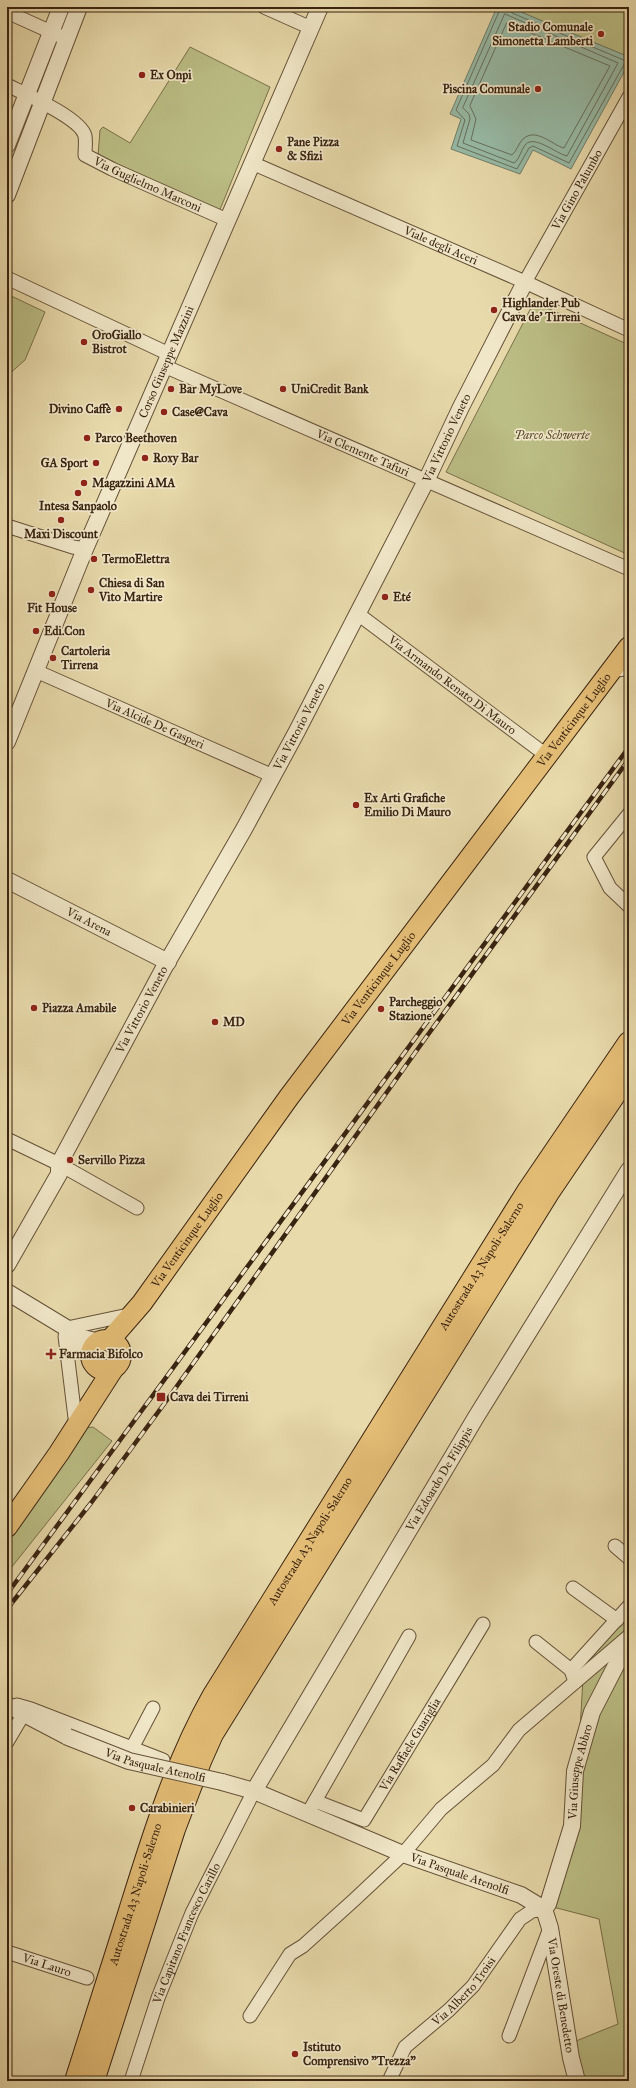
<svg xmlns="http://www.w3.org/2000/svg" width="636" height="2088" font-family="'IM FELL Great Primer',serif">
	<style>
		.green { fill: #bbbe85; stroke: #7a704b }
		.water { fill: #97bba7; stroke: #717e6b }
		.lines { fill: none; stroke-linecap: round; stroke-linejoin: round }
		.shore { stroke: #686f5c; stroke-width: 1 }
		.minor-casing { stroke: #655138; stroke-width: 15 }
		.tertiary-casing { stroke: #655138; stroke-width: 18 }
		.primary-casing { stroke: #392311; stroke-width: 22 }
		.motorway-casing { stroke: #392311; stroke-width: 24 }
		.minor { stroke: #f0e7c8; stroke-width: 13 }
		.tertiary { stroke: #f0e7c8; stroke-width: 16 }
		.primary { stroke: #e4bd76; stroke-width: 20 }
		.motorway { stroke: #e4bd76; stroke-width: 22 }
		.rail-casing { stroke: #392311; stroke-width: 4.5 }
		.rail { stroke: #f0e7c8; stroke-width: 3; stroke-dasharray: 9; stroke-linecap: butt }
		.tertiary-bridge-casing { stroke: #655138; stroke-width: 18; stroke-linecap: butt }
		.tertiary-bridge { stroke: #f0e7c8; stroke-width: 16 }
		.poi-dot { fill: #8f2418; stroke: #f0e7c8; stroke-width: 1.5 }
		.labels { text-anchor: middle; dominant-baseline: central; stroke-width: 3.5; stroke-linejoin: round; paint-order: stroke }
		.poi-label { font-size: 12px; font-weight: bold; fill: #392311; stroke: #f0e7c8; text-anchor: start }
		.street-label { font-size: 12px; fill: #392311; stroke: #f0e7c8 }
		.park-label { font-size: 12px; font-style: italic; fill: #5a4a2e; stroke: #f0e7c8 }
	</style>
	<rect width="100%" height="100%" fill="#e8daab"/>
	<filter id="stains"><feTurbulence type="fractalNoise" baseFrequency=".005" numOctaves="4"/><feColorMatrix values="0 0 0 0 .2 0 0 0 0 .09 0 0 0 0 .02 0 0 0 .5 -.17"/></filter>
	<radialGradient id="worn" r=".72"><stop offset=".6" stop-color="#630" stop-opacity="0"/><stop offset="1" stop-color="#630" stop-opacity=".3"/></radialGradient>
	<!-- green -->
	<path class="green" d="M 509,7 L 629,7 L 629,57 L 518,11 Z
		M 190,47 L 270,87 L 219,212 L 98,156 L 100,130 L 103,127 L 130,143 Z
		M 7,294 L 45,312 L 25,360 L 7,376 Z
		M 534,302 L 629,345 L 629,555 L 446,472 Z
		M 93,1427 L 112,1441 L 7,1573 L 7,1534 L 85,1428 Z
		M 629,1616 L 629,2081 L 582,2081 L 576,2041 L 618,2024 L 599,1919 L 553,1907 L 573,1851 L 584,1661 Z"/>
	<!-- water -->
	<path class="water" d="M 497,7 L 509,7 L 629,57 L 629,63 L 571,169 L 533,150 L 520,174 L 451,149 L 461,119 L 450,114 Z"/>
	<g class="lines">
		<!-- shore -->
		<path class="shore" d="M 501,7 L 456,110 L 465,120 L 457,146 L 517,169 L 529,148 L 533,146 L 569,163 L 626,61 L 512,13 L 509,7
			M 505,14 L 618,63 L 567,156 C 557,154 535,135 526,144 C 521,149 520,159 514,163 L 463,143 L 470,119 L 469,114 L 463,108 Z
			M 507,23 L 610,66 L 564,148 C 552,145 536,127 523,139 C 518,144 517,151 512,155 L 471,140 L 476,119 L 470,106 Z"/>
		<defs>
			<g id="minor">
				<path d="M 264,7 L 311,28"/>
				<path d="M 7,12 L 60,36"/>
				<path id="s1" d="M 7,85 C 23,93 81,118 85,136 C 86,142 85,149 85,155 L 112,169 L 227,220"/>
				<path id="s2" d="M 252,163 L 525,282 L 629,330"/>
				<path d="M 7,278 L 169,354"/>
				<path id="s3" d="M 525,282 L 629,97"/>
				<path id="s4" d="M 164,366 L 629,569"/>
				<path d="M 7,526 L 73,547 L 85,549"/>
				<path id="s5" d="M 358,614 L 546,755"/>
				<path id="s6" d="M 36,671 L 273,776"/>
				<path d="M 629,814 L 594,857 L 610,888 L 629,906"/>
				<path d="M 7,1139 L 59,1164 L 137,1208"/>
				<path d="M 67,1328 L 133,1314"/>
				<path d="M 65,1336 L 76,1426"/>
				<path d="M 615,1546 L 629,1558"/>
				<path d="M 573,1588 L 617,1620"/>
				<path d="M 536,1642 L 571,1670"/>
				<path d="M 575,1682 L 571,1670 L 629,1606"/>
				<path d="M 17,1705 L 31,1709 L 132,1748 L 153,1708"/>
				<path d="M 7,1742 L 23,1715"/>
				<path d="M 132,1748 L 163,1760"/>
				<path id="s7" d="M 315,1801 L 364,1820 L 483,1624"/>
				<path d="M 311,1808 L 409,1636"/>
				<path id="s8" d="M 7,1952 L 87,1978"/>
				<path d="M 250,2016 L 290,1954 L 303,1946 L 354,1900 L 403,1854 L 441,1809 L 493,1765 L 519,1730 L 629,1636"/>
				<path d="M 509,2036 L 550,1928"/>
				<path id="s9" d="M 131,2081 L 158,1998 L 192,1913 L 254,1791"/>
				<path id="s10" d="M 389,2081 L 405,2047 L 449,2010 L 473,1986 L 520,1919 L 532,1911 L 544,1909"/>
			</g>
			<g id="tertiary">
				<path d="M 7,145 L 61,7"/>
				<path d="M 7,195 L 79,7"/>
				<path d="M 612,669 L 629,667"/>
				<path id="s11" d="M 7,742 L 85,549 L 320,7"/>
				<path id="s12" d="M 7,880 L 168,962"/>
				<path id="s13" d="M 7,1265 L 59,1174 L 59,1164 L 165,966 L 244,829 L 296,733 L 427,479 L 461,407 L 525,282"/>
				<path d="M 7,1292 L 83,1338 L 99,1342"/>
				<path d="M 67,1337 L 80,1346 L 91,1357"/>
				<path d="M 7,1705 L 68,1737"/>
				<path id="s14" d="M 222,1782 L 254,1791 L 403,1854 L 521,1895 L 544,1909"/>
				<path id="s15" d="M 254,1791 L 476,1417 L 629,1170"/>
				<path id="s16" d="M 544,1909 L 548,1904 L 572,1826 L 575,1771 L 592,1712 L 629,1640"/>
				<path id="s17" d="M 544,1909 L 550,1928 L 571,2058 L 577,2081"/>
			</g>
			<g id="primary">
				<circle cx="106" cy="1355" r="15"/>
				<path id="s18" d="M 109,1341 L 142,1303 L 289,1097 L 629,647"/>
				<path d="M 7,1527 L 59,1453 L 113,1369"/>
			</g>
			<g id="motorway">
				<path id="s19" d="M 76,2081 C 94,2024 112,1968 130,1911 C 153,1837 176,1762 214,1695 L 527,1193 L 629,1043"/>
				<path d="M 93,2081 L 174,1829 L 200,1761 L 212,1734 L 549,1191 L 629,1073"/>
			</g>
		</defs>
		<!-- minor casing -->
		<use href="#minor" class="minor-casing"/>
		<!-- tertiary casing -->
		<use href="#tertiary" class="tertiary-casing"/>
		<!-- primary casing -->
		<use href="#primary" class="primary-casing"/>
		<!-- motorway casing -->
		<use href="#motorway" class="motorway-casing"/>
		<!-- minor -->
		<use href="#minor" class="minor"/>
		<!-- tertiary -->
		<use href="#tertiary" class="tertiary"/>
		<!-- primary -->
		<use href="#primary" class="primary"/>
		<!-- motorway -->
		<use href="#motorway" class="motorway"/>
		<defs>
			<path id="rail" d="M 7,1594 L 629,747
				M 7,1609 L 91,1503 L 167,1400 L 427,1036 L 629,759"/>
		</defs>
		<!-- rail casing -->
		<use href="#rail" class="rail-casing"/>
		<!-- rail -->
		<use href="#rail" class="rail"/>
		<defs>
			<g id="tertiary-bridge">
				<path id="s20" d="M 68,1737 L 129,1761 L 222,1782"/>
			</g>
		</defs>
		<!-- tertiary-bridge casing -->
		<use href="#tertiary-bridge" class="tertiary-bridge-casing"/>
		<!-- tertiary-bridge -->
		<use href="#tertiary-bridge" class="tertiary-bridge"/>
	</g>
	<!-- markers -->
	<g class="poi-dot">
		<circle cx="601" cy="34" r="4"/>
		<circle cx="142" cy="75" r="4"/>
		<circle cx="538" cy="89" r="4"/>
		<circle cx="279" cy="149" r="4"/>
		<circle cx="494" cy="310" r="4"/>
		<circle cx="84" cy="342" r="4"/>
		<circle cx="171" cy="389" r="4"/>
		<circle cx="283" cy="389" r="4"/>
		<circle cx="119" cy="409" r="4"/>
		<circle cx="164" cy="412" r="4"/>
		<circle cx="87" cy="438" r="4"/>
		<circle cx="145" cy="458" r="4"/>
		<circle cx="96" cy="463" r="4"/>
		<circle cx="84" cy="483" r="4"/>
		<circle cx="78" cy="493" r="4"/>
		<circle cx="61" cy="520" r="4"/>
		<circle cx="94" cy="559" r="4"/>
		<circle cx="91" cy="590" r="4"/>
		<circle cx="52" cy="594" r="4"/>
		<circle cx="385" cy="597" r="4"/>
		<circle cx="36" cy="631" r="4"/>
		<circle cx="53" cy="658" r="4"/>
		<circle cx="356" cy="805" r="4"/>
		<circle cx="34" cy="1008" r="4"/>
		<circle cx="381" cy="1009" r="4"/>
		<circle cx="215" cy="1022" r="4"/>
		<circle cx="70" cy="1160" r="4"/>
		<path d="M49 1348h4v4h4v4h-4v4h-4v-4h-4v-4h4z"/>
		<rect x="156" y="1392" width="10" height="10" rx="2"/>
		<circle cx="132" cy="1808" r="4"/>
		<circle cx="295" cy="2054" r="4"/>
	</g>
	<g class="labels">
		<!-- poi labels -->
		<g class="poi-label">
			<text x="593" y="27" text-anchor="end">Stadio Comunale<tspan x="593" dy="14">Simonetta Lamberti</tspan></text>
			<text x="150" y="75">Ex Onpi</text>
			<text x="530" y="89" text-anchor="end">Piscina Comunale</text>
			<text x="287" y="142">Pane Pizza<tspan x="287" dy="14">&amp; Sfizi</tspan></text>
			<text x="502" y="303">Highlander Pub<tspan x="502" dy="14">Cava de' Tirreni</tspan></text>
			<text x="92" y="335">OroGiallo<tspan x="92" dy="14">Bistrot</tspan></text>
			<text x="179" y="389">Bar MyLove</text>
			<text x="291" y="389">UniCredit Bank</text>
			<text x="111" y="409" text-anchor="end">Divino Caffè</text>
			<text x="172" y="412">Case@Cava</text>
			<text x="95" y="438">Parco Beethoven</text>
			<text x="153" y="458">Roxy Bar</text>
			<text x="88" y="463" text-anchor="end">GA Sport</text>
			<text x="92" y="483">Magazzini AMA</text>
			<text x="78" y="506" text-anchor="middle">Intesa Sanpaolo</text>
			<text x="61" y="534" text-anchor="middle">Maxi Discount</text>
			<text x="102" y="559">TermoElettra</text>
			<text x="99" y="583">Chiesa di San<tspan x="99" dy="14">Vito Martire</tspan></text>
			<text x="393" y="597">Eté</text>
			<text x="52" y="608" text-anchor="middle">Fit House</text>
			<text x="44" y="631">Edi.Con</text>
			<text x="61" y="651">Cartoleria<tspan x="61" dy="14">Tirrena</tspan></text>
			<text x="364" y="798">Ex Arti Grafiche<tspan x="364" dy="14">Emilio Di Mauro</tspan></text>
			<text x="389" y="1002">Parcheggio<tspan x="389" dy="14">Stazione</tspan></text>
			<text x="42" y="1008">Piazza Amabile</text>
			<text x="223" y="1022">MD</text>
			<text x="78" y="1160">Servillo Pizza</text>
			<text x="59" y="1354">Farmacia Bifolco</text>
			<text x="170" y="1397">Cava dei Tirreni</text>
			<text x="140" y="1808">Carabinieri</text>
			<text x="303" y="2047">Istituto<tspan x="303" dy="14">Comprensivo "Trezza"</tspan></text>
		</g>
		<!-- street labels -->
		<g class="street-label">
			<text stroke="none"><textPath href="#s1" startOffset="183">Via Guglielmo Marconi</textPath></text>
			<text stroke="none"><textPath href="#s3" startOffset="106">Via Gino Palumbo</textPath></text>
			<text stroke="none"><textPath href="#s2" startOffset="206">Viale degli Aceri</textPath></text>
			<text stroke="none"><textPath href="#s11" startOffset="412">Corso Giuseppe Mazzini</textPath></text>
			<text stroke="none"><textPath href="#s13" startOffset="938">Via Vittorio Veneto</textPath></text>
			<text stroke="none"><textPath href="#s4" startOffset="217">Via Clemente Tafuri</textPath></text>
			<text stroke="none"><textPath href="#s5" startOffset="118">Via Armando Renato Di Mauro</textPath></text>
			<text stroke="none"><textPath href="#s18" startOffset="776">Via Venticinque Luglio</textPath></text>
			<text stroke="none"><textPath href="#s6" startOffset="130">Via Alcide De Gasperi</textPath></text>
			<text stroke="none"><textPath href="#s13" startOffset="614">Via Vittorio Veneto</textPath></text>
			<text stroke="none"><textPath href="#s12" startOffset="92">Via Arena</textPath></text>
			<text stroke="none"><textPath href="#s18" startOffset="452">Via Venticinque Luglio</textPath></text>
			<text stroke="none"><textPath href="#s13" startOffset="290">Via Vittorio Veneto</textPath></text>
			<text stroke="none"><textPath href="#s18" startOffset="128">Via Venticinque Luglio</textPath></text>
			<text stroke="none"><textPath href="#s19" startOffset="916">Autostrada A3 Napoli-Salerno</textPath></text>
			<text stroke="none"><textPath href="#s15" startOffset="363">Via Edoardo De Filippis</textPath></text>
			<text stroke="none"><textPath href="#s19" startOffset="592">Autostrada A3 Napoli-Salerno</textPath></text>
			<text stroke="none"><textPath href="#s7" startOffset="141">Via Raffaele Guariglia</textPath></text>
			<text stroke="none"><textPath href="#s20" startOffset="92">Via Pasquale Atenolfi</textPath></text>
			<text stroke="none"><textPath href="#s16" startOffset="143">Via Giuseppe Abbro</textPath></text>
			<text stroke="none"><textPath href="#s14" startOffset="255">Via Pasquale Atenolfi</textPath></text>
			<text stroke="none"><textPath href="#s19" startOffset="196">Autostrada A3 Napoli-Salerno</textPath></text>
			<text stroke="none"><textPath href="#s9" startOffset="158">Via Capitano Francesco Carillo</textPath></text>
			<text stroke="none"><textPath href="#s8" startOffset="42">Via Lauro</textPath></text>
			<text stroke="none"><textPath href="#s10" startOffset="119">Via Alberto Troisi</textPath></text>
			<text stroke="none"><textPath href="#s17" startOffset="88">Via Oreste di Benedetto</textPath></text>
		</g>
		<!-- park labels -->
		<g class="park-label">
			<text x="552" y="435">Parco Schwerte</text>
		</g>
	</g>
	<!-- margin -->
	<rect width="636" height="2088" fill="none" stroke="#e8daab" stroke-width="24"/>
	<rect x="8" y="8" width="620" height="2072" fill="none" stroke="#392311" stroke-width="2"/>
	<rect x="12" y="12" width="612" height="2064" fill="none" stroke="#392311"/>
	<rect width="100%" height="100%" filter="url(#stains)"/>
	<rect width="100%" height="100%" fill="url(#worn)"/>
</svg>
